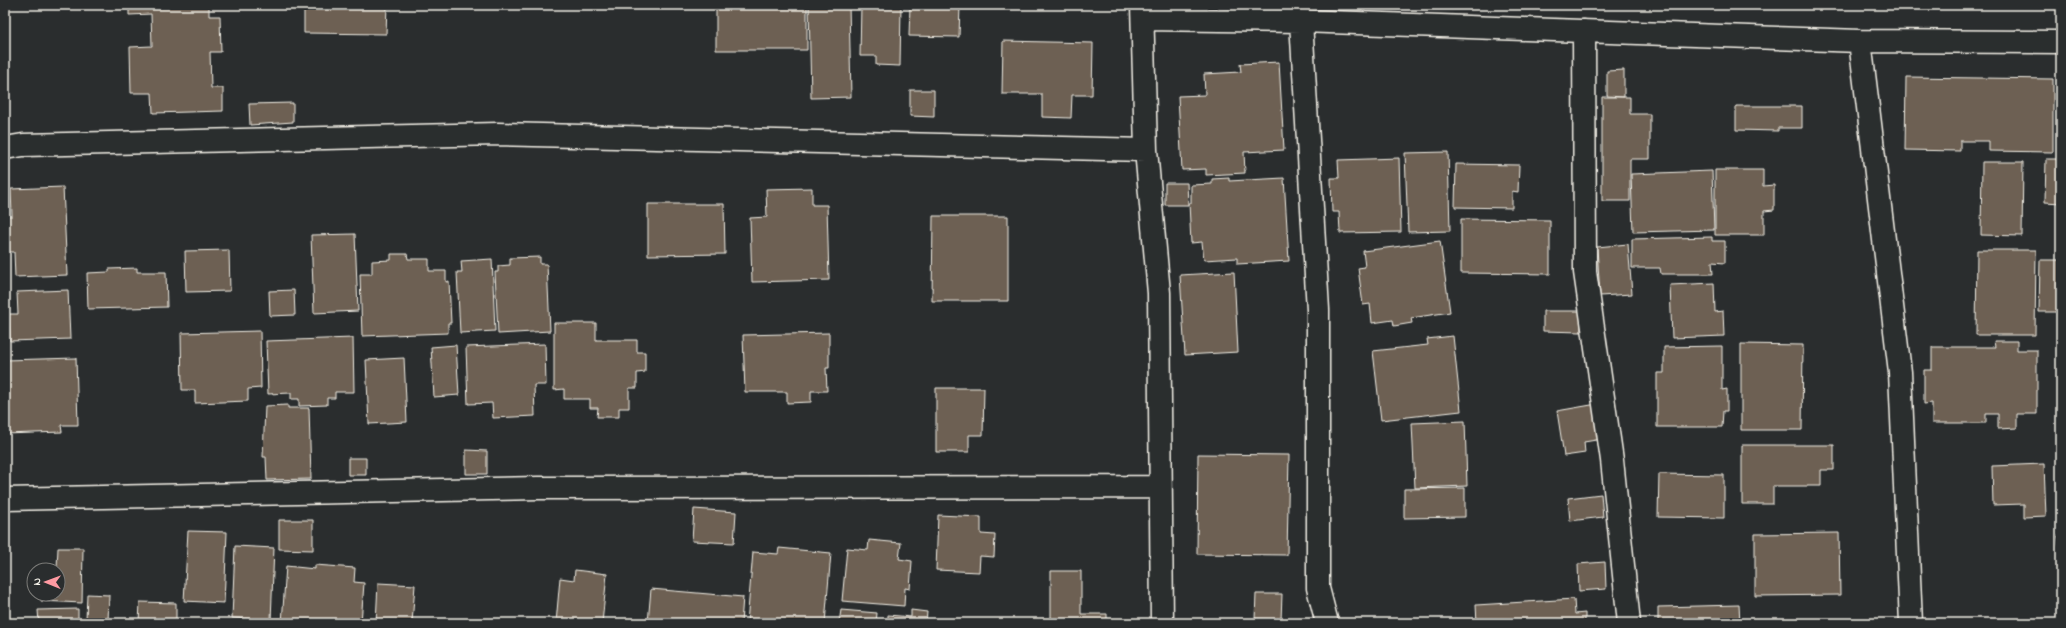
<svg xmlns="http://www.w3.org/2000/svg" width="2066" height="628" font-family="'Indie Flower',sans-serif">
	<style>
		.building { fill: #6d6053; stroke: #f4f1e8 }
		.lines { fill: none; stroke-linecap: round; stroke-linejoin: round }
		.minor-casing { stroke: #f4f1e8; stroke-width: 25 }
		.minor { stroke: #2a2d2e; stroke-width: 22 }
	</style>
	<rect width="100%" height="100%" fill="#2a2d2e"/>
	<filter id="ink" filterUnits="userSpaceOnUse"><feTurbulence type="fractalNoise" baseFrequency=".025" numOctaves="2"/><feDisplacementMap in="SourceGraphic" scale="8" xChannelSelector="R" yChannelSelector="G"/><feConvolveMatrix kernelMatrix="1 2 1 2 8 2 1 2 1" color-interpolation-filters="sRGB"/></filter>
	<g filter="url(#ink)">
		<!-- building -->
		<path class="building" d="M 129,5 L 209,5 L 209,16 L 220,16 L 221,52 L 210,52 L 211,88 L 223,88 L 223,111 L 153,113 L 152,93 L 131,93 L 130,47 L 152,46 L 151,14 L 129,15 Z
			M 304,5 L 387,5 L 386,34 L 304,33 Z
			M 716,5 L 807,5 L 807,50 L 716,50 Z
			M 809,5 L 849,5 L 851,97 L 811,98 Z
			M 861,5 L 901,5 L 900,66 L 876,65 L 876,56 L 860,56 Z
			M 910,5 L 960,5 L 959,37 L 909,36 Z
			M 5,10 L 8,36 L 5,36 Z
			M 1003,41 L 1093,43 L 1092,95 L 1072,95 L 1071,118 L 1042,117 L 1042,94 L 1002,94 Z
			M 1279,62 L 1284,150 L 1244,152 L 1245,173 L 1206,175 L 1206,169 L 1182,170 L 1178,96 L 1205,95 L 1204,74 L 1241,72 L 1240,64 Z
			M 1624,70 L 1624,97 L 1607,96 L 1607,71 Z
			M 1906,77 L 2053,79 L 2053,152 L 1989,151 L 1989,141 L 1960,141 L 1960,151 L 1905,150 Z
			M 910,90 L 934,90 L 934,117 L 910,116 Z
			M 1602,97 L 1630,97 L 1630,114 L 1650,114 L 1650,159 L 1630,159 L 1630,201 L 1602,201 Z
			M 293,103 L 293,122 L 250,125 L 249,104 Z
			M 1736,106 L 1802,106 L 1802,128 L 1778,128 L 1778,131 L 1736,130 Z
			M 1448,152 L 1450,231 L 1408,232 L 1405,153 Z
			M 1399,158 L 1401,232 L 1340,233 L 1339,212 L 1332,212 L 1331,178 L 1339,178 L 1338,160 Z
			M 2046,159 L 2061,159 L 2061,203 L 2045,202 Z
			M 1982,162 L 2023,162 L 2022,236 L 1981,235 Z
			M 1456,164 L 1519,165 L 1518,192 L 1512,191 L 1512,208 L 1455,207 Z
			M 1715,170 L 1763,170 L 1763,186 L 1774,185 L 1774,210 L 1764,211 L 1764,235 L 1715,235 Z
			M 1712,171 L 1714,230 L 1633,232 L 1631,174 Z
			M 1229,178 L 1229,181 L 1284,178 L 1289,261 L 1237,264 L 1237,258 L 1204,260 L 1202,242 L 1191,243 L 1189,203 L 1191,203 L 1191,185 L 1212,184 L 1212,179 Z
			M 1165,183 L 1187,183 L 1188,205 L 1165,205 Z
			M 63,187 L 67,275 L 15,277 L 14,252 L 6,252 L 5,216 L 12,216 L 11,189 Z
			M 812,188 L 812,205 L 827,205 L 829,280 L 752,282 L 750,218 L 767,217 L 766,189 Z
			M 648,204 L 724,204 L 725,254 L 648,255 Z
			M 933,216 L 1008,216 L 1008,301 L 932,301 Z
			M 1461,219 L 1550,220 L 1550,274 L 1461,273 Z
			M 355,234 L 358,311 L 314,313 L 311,235 Z
			M 1712,237 L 1712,241 L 1725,241 L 1725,263 L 1712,262 L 1713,274 L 1661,274 L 1660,268 L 1632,268 L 1632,239 Z
			M 1440,241 L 1450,312 L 1411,318 L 1412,323 L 1394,326 L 1393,320 L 1372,323 L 1370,304 L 1363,305 L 1358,268 L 1365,267 L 1363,251 Z
			M 1628,244 L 1632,294 L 1600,296 L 1597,247 Z
			M 229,250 L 230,291 L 186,292 L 185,251 Z
			M 1977,250 L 2036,250 L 2035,335 L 1976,335 Z
			M 391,254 L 407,254 L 408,259 L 429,259 L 429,271 L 446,271 L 446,282 L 449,281 L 451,323 L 448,323 L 448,333 L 362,336 L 360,274 L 372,274 L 372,261 L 391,260 Z
			M 540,257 L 540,264 L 547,264 L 550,331 L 498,334 L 495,272 L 498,272 L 498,266 L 510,265 L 510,258 Z
			M 492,259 L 495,331 L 460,333 L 457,272 L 462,272 L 461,261 Z
			M 2040,260 L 2061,260 L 2061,312 L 2039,312 Z
			M 137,268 L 137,272 L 166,272 L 167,307 L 88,309 L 87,273 L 109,272 L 109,269 Z
			M 1234,272 L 1238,352 L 1185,355 L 1180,275 Z
			M 1714,283 L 1715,312 L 1723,311 L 1724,336 L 1672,338 L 1670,285 Z
			M 68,290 L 70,339 L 10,341 L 9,314 L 18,314 L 17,292 Z
			M 294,290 L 295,315 L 270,316 L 269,291 Z
			M 1543,311 L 1581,311 L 1581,332 L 1543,331 Z
			M 554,323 L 596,323 L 596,340 L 637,340 L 637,352 L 645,352 L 645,372 L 637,373 L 637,388 L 629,388 L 629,408 L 619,408 L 619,417 L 597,417 L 598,408 L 590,408 L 590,399 L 564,399 L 564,389 L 554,390 Z
			M 260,331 L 261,388 L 248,389 L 248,401 L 195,403 L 195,390 L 182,390 L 181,333 Z
			M 829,333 L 829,368 L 826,368 L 827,391 L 811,391 L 811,402 L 787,403 L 787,392 L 745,392 L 743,335 Z
			M 1453,336 L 1461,411 L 1381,420 L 1373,351 L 1428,345 L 1427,339 Z
			M 353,338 L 354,392 L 335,392 L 335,398 L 327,398 L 327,405 L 299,406 L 299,399 L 291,399 L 291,393 L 268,394 L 266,341 Z
			M 1994,341 L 2017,341 L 2017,350 L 2037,350 L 2037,414 L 2017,414 L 2017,428 L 1998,429 L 1998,414 L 1986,414 L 1986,423 L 1932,423 L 1932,403 L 1924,404 L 1924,370 L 1932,370 L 1932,347 L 1995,347 Z
			M 545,344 L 546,385 L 534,385 L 535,416 L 493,418 L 492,403 L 468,404 L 466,347 Z
			M 1741,344 L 1803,345 L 1802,430 L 1741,430 Z
			M 456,345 L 459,395 L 434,397 L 431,347 Z
			M 1722,346 L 1722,390 L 1727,389 L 1727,411 L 1723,411 L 1722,427 L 1657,427 L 1657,373 L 1664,373 L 1664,347 Z
			M 76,358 L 78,425 L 61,425 L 62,432 L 5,434 L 5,360 Z
			M 404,358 L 407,422 L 369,424 L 366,360 Z
			M 936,388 L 984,388 L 983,435 L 969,435 L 969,452 L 936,452 Z
			M 1597,404 L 1602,439 L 1584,442 L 1585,453 L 1564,456 L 1557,411 Z
			M 288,405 L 288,408 L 309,408 L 311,479 L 267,480 L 266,457 L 263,457 L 265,406 Z
			M 1465,421 L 1467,486 L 1415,488 L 1412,423 Z
			M 1742,445 L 1834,445 L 1834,470 L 1821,470 L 1821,486 L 1773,486 L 1773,504 L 1742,504 Z
			M 466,450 L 487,451 L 487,474 L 466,474 Z
			M 1198,454 L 1289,455 L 1287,555 L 1197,554 Z
			M 348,458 L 366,458 L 366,475 L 348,475 Z
			M 2044,464 L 2046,516 L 2024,517 L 2024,504 L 1993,505 L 1992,466 Z
			M 1659,474 L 1724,475 L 1724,518 L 1658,517 Z
			M 1465,488 L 1465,517 L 1404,518 L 1404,489 Z
			M 1601,494 L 1603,517 L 1570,521 L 1568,498 Z
			M 694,509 L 736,512 L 734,543 L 692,541 Z
			M 938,515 L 981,517 L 981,534 L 995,535 L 994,557 L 980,556 L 979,572 L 936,570 Z
			M 279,520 L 313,520 L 313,550 L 279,549 Z
			M 188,531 L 227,532 L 224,603 L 184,601 Z
			M 1839,533 L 1840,595 L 1755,596 L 1755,534 Z
			M 2061,535 L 2061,556 L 2058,536 Z
			M 869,540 L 901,543 L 899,559 L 912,561 L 910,589 L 905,588 L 904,606 L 842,601 L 847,548 L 868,550 Z
			M 235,546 L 274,548 L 271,620 L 232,618 Z
			M 58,548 L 83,548 L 82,603 L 41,601 L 41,594 L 58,594 L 58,570 L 41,570 L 41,567 L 57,568 Z
			M 779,548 L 831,553 L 825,623 L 747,623 L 753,552 L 778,554 Z
			M 1605,562 L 1606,589 L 1579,591 L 1578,564 Z
			M 315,565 L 355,568 L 354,582 L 364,583 L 361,623 L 282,623 L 286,566 L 315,569 Z
			M 575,570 L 607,574 L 602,623 L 556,623 L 560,578 L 574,580 Z
			M 1051,571 L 1081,571 L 1081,614 L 1107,614 L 1107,623 L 1051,623 Z
			M 2061,582 L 2061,615 L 2056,583 Z
			M 378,583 L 415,585 L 412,623 L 376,623 Z
			M 651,589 L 743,597 L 741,623 L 648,623 Z
			M 87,594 L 109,595 L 108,621 L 86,620 Z
			M 1256,594 L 1282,594 L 1281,620 L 1255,619 Z
			M 1574,599 L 1575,614 L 1585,613 L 1585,623 L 1477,623 L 1476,605 Z
			M 140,602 L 176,603 L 176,623 L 139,623 Z
			M 1739,605 L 1740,623 L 1658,623 L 1658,607 Z
			M 78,609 L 78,623 L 39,623 L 38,610 Z
			M 841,610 L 877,613 L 876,623 L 839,623 Z
			M 911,610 L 927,612 L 926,623 L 888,623 L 888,615 L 911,617 Z
			M 1177,621 L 1282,623 L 1177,623 Z"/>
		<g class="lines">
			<defs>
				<path id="minor" d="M 1142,5 L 1146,150 L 1159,293 L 1162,623
					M 1143,19 L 1301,21 L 1860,41 L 2061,42
					M 1301,21 L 1318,310 L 1318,588 L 1327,623
					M 1584,31 L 1585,272 L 1612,460 L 1629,623
					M 1860,41 L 1900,372 L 1911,623
					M 5,148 L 23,145 L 498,134 L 1146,150
					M 5,499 L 538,488 L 1160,487"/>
			</defs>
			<!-- minor casing -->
			<use href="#minor" class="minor-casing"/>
			<!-- minor -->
			<use href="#minor" class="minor"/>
		</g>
	</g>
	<!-- margin -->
	<rect width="2066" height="628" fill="none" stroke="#2a2d2e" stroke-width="20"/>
	<rect x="10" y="10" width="2046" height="608" fill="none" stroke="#f4f1e8" stroke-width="1.5" filter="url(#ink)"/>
	<!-- north arrow -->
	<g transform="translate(46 582) rotate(271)"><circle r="19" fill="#2a2d2e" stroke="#7b7b78"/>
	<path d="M0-3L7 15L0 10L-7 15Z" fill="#ff9aa2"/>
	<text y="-6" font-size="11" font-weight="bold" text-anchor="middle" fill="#f4f1e8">N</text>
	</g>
</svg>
